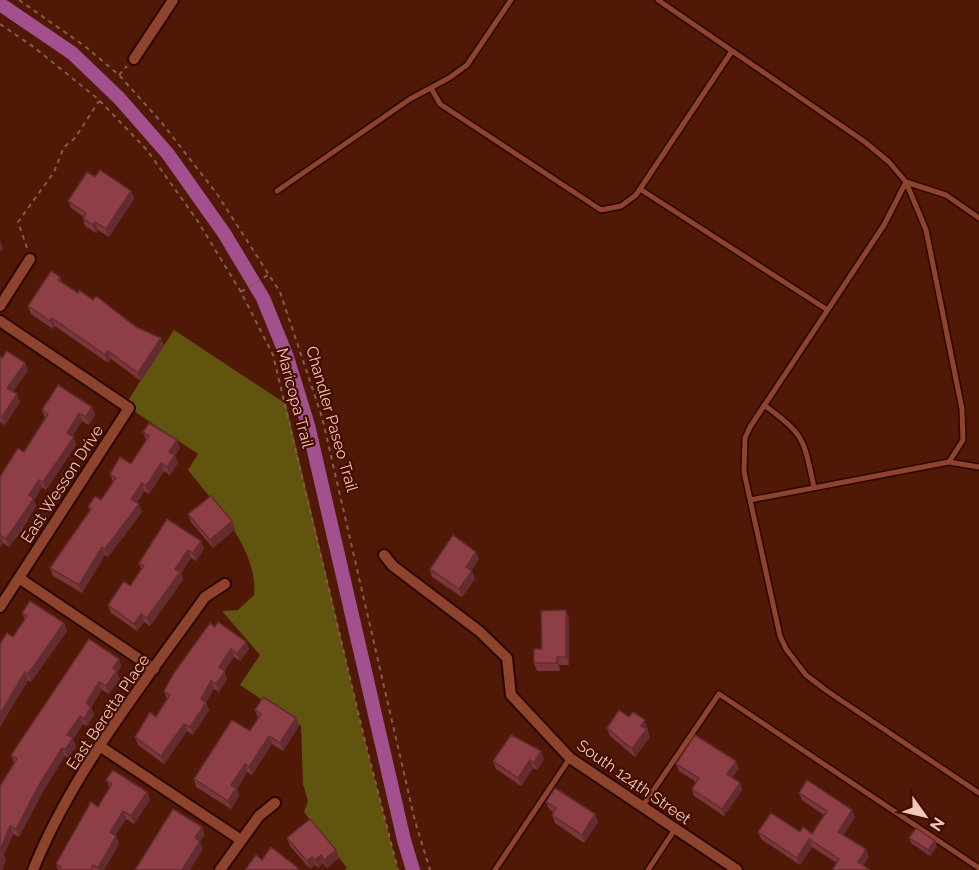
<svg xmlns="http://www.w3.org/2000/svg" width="979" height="870" font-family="Raleway,sans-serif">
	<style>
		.green { fill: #61540e }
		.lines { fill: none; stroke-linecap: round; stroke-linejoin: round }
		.canal { stroke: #a3508e; stroke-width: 14 }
		.lane-casing { stroke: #2b0600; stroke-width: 8 }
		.street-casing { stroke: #2b0600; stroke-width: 14 }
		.path { stroke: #8c5949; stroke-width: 2; stroke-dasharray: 4.5 4.5; stroke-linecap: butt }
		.lane { stroke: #8d432c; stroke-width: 5 }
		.street { stroke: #8d432c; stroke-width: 10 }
		.wall { fill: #7a363b }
		.shaded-wall { fill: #632c30 }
		.building { fill: #8e3f45; stroke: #632c30; stroke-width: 1.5 }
		.labels { text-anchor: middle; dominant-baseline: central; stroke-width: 4.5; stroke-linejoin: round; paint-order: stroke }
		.street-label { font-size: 16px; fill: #f2c6b9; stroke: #430d00 }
	</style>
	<rect width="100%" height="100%" fill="#4f1807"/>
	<!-- green -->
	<path class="green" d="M 174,330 L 286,404 L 365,741 L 398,870 L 345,870 L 347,868 L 304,812 L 308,801 L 303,784 L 301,726 L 240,685 L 260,655 L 222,611 L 238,610 L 254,595 C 259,550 213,502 188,470 L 198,454 L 125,405 Z"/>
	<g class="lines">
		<!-- canal -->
		<path class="canal" d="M 0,4 L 72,53 L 119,98 L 168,154 L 224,233 L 263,298 L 287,357 L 308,425 L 404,840 L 413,870"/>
		<defs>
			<path id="lane" d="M 658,0 L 865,142 L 889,162 L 906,182 L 926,230 L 962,409 L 963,440 L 949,462 L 750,500
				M 431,88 L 440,104 L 601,210 L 621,206 L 636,195 L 732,51
				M 640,189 L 826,309
				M 277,191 L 410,99 L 449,78 L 467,65 L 511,0
				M 979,218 L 946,195 L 906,182 L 884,225 L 750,427 L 745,438 L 744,472 L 780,636 L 786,649 L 806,675 L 827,691 L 979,793
				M 764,405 C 806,436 803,438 814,487
				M 949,462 L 979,467
				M 642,807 L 719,694 L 979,868
				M 495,870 L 570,758
				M 648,870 L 675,829"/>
			<path id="street" d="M 134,59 L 173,0
				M 0,306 L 30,259
				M 0,321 L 129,408 L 0,607
				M 384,555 L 393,566 L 479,631 L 507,658 L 511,695 L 570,758 L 737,870
				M 19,578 L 154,669
				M 101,747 L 241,840
				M 33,870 C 73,771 143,684 205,597 L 225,584
				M 220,870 L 259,816 L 275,803"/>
		</defs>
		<!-- lane casing -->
		<use href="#lane" class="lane-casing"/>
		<!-- street casing -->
		<use href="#street" class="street-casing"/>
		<!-- path -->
		<path class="path" d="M 19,0 L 86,47 L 119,75 L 162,123 L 217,194 L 280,292 L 322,417 L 415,821 L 430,870
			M 0,24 L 35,48 L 98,99 L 147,150 L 197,220 L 241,292 L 273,355 L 365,741 L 398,870
			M 119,75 L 127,66
			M 27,248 L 18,222 L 54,172 L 64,147 L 75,138 L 99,101
			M 241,292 L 268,275"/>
		<!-- lane -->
		<use href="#lane" class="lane"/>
		<!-- street -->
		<use href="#street" class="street"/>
	</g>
	<!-- wall -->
	<path class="wall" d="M 95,177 L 131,191 L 134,199 L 109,237 L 98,230 L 96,233 L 85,226 L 83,218 L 84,217 L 71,208 L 68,201 Z
		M 60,277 L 62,283 L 78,293 L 93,300 L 136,327 L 164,346 L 141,381 L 111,359 L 108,363 L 55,326 L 53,329 L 31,314 L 28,306 Z
		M 0,356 L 2,358 L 25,363 L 28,371 L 13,391 L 20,402 L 5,425 L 0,422 Z
		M 92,407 L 95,415 L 89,425 L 82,421 L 72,436 L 76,445 L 46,490 L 42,487 L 34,500 L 36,506 L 21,531 L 9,547 L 3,543 L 0,547 L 0,477 L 24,452 L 45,418 L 42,410 Z
		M 143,432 L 180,448 L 175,456 L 178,463 L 170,475 L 164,471 L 149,494 L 144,491 L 137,503 L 142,512 L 108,557 L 105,555 L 82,593 L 53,576 L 50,568 L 90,510 L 88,507 L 101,500 L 113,482 L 110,474 L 131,464 L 146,440 Z
		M 188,514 L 232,521 L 235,529 L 213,548 L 191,522 Z
		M 167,519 L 204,549 L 196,561 L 191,558 L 181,573 L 183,580 L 150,626 L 144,622 L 137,631 L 111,613 L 108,605 L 130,586 L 141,569 L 139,563 Z
		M 479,559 L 471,571 L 475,579 L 462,597 L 432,577 L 430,569 Z
		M 22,613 L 64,623 L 67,631 L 31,682 L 28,680 L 0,727 L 0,644 L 13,637 L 25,620 Z
		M 569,618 L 569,665 L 559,665 L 560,671 L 537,671 L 534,663 L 542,649 Z
		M 215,627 L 246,642 L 249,649 L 240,661 L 234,657 L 224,671 L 227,679 L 219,692 L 214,689 L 206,702 L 209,710 L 193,735 L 187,731 L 164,764 L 138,745 L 135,737 L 156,717 L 167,699 L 164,691 Z
		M 119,659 L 121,667 L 117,673 L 120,679 L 109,694 L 102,690 L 91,707 L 94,715 L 87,726 L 83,724 L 73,739 L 76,746 L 68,758 L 65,756 L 42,793 L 19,837 L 13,834 L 4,855 L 6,861 L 2,870 L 0,870 L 14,763 L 11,755 Z
		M 255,710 L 296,718 L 299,726 L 283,751 L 272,744 L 252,775 L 247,772 L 237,789 L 239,796 L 231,809 L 196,787 L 194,779 L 250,731 L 258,718 Z
		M 629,717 L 648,728 L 647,729 L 650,737 L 635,757 L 610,736 L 607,728 Z
		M 544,759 L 537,770 L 533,768 L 521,786 L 496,769 L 493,761 Z
		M 676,764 L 739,768 L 732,778 L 740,783 L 742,790 L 724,816 L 694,796 L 692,789 L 696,782 L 679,771 Z
		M 106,780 L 147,792 L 150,800 L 134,824 L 126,819 L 115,835 L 119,844 L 104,870 L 58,870 L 56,864 L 98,807 L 110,788 Z
		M 799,793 L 855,817 L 843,835 L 869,857 L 863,865 L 870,870 L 833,870 L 833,869 L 837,863 L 812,847 L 800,865 L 761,839 L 758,832 L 800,832 L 812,834 L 824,815 L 802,800 Z
		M 546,802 L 595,814 L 598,822 L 584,843 L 555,823 L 552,815 L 554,813 L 549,809 Z
		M 287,838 L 339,858 L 327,868 L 323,863 L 318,868 L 315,865 L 310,869 L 290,846 Z
		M 909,838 L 937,846 L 930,856 L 911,843 Z"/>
	<!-- shaded-wall -->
	<path class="shaded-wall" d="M 131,191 L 134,199 L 109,237 L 106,229 Z
		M 95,222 L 98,230 L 96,233 L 93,225 Z
		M 0,240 L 3,248 L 0,252 Z
		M 52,318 L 55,326 L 53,329 L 50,321 Z
		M 161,338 L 164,346 L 141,381 L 138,373 Z
		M 108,351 L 111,359 L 108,363 L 105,355 Z
		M 25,363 L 28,371 L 10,396 L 7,388 Z
		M 17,394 L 20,402 L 5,425 L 2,417 Z
		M 92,407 L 95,415 L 89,425 L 86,417 Z
		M 79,413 L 82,421 L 70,441 L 67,433 Z
		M 74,437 L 76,445 L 46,490 L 43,482 Z
		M 177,440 L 180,448 L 175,456 L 178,463 L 170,475 L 167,467 L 169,452 Z
		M 161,463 L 164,471 L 149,494 L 146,486 Z
		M 39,480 L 42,487 L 34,500 L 36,506 L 9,547 L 6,539 L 29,495 Z
		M 142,483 L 144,491 L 134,507 L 131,499 Z
		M 139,504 L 142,512 L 108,557 L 105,549 Z
		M 232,521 L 235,529 L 213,548 L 210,540 Z
		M 0,535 L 3,543 L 0,547 Z
		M 201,541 L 204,549 L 196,561 L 193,553 Z
		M 102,547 L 105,555 L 82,593 L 79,585 Z
		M 188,550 L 191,558 L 181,573 L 183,580 L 150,626 L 147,618 L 175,569 Z
		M 476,552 L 479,559 L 468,575 L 466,567 Z
		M 472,571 L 475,579 L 462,597 L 459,589 Z
		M 566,610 L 569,618 L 569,665 L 566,657 Z
		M 141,614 L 144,622 L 137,631 L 134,624 Z
		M 64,623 L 67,631 L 31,682 L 28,674 Z
		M 246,642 L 249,649 L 240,661 L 237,654 Z
		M 231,649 L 234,657 L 222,675 L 219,667 Z
		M 557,657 L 559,665 L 560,671 L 557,663 Z
		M 119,659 L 121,667 L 117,673 L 120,679 L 109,694 L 106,686 L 113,668 Z
		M 225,671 L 227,679 L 219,692 L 216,684 Z
		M 25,672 L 28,680 L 0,727 L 0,714 Z
		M 211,681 L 214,689 L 203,707 L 201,699 Z
		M 99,682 L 102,690 L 88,711 L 86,703 Z
		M 206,703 L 209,710 L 193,735 L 190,727 Z
		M 91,707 L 94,715 L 87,726 L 84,719 Z
		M 80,716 L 83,724 L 73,739 L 76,746 L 68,758 L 65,750 L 67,735 Z
		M 296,718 L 299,726 L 283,751 L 280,743 Z
		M 645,720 L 650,737 L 635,757 L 632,749 L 641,726 Z
		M 184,724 L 187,731 L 164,764 L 161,756 Z
		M 269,736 L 272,744 L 252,775 L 249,767 Z
		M 62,748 L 65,756 L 42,793 L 19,837 L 16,829 L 39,785 Z
		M 541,751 L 544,759 L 537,770 L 534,763 Z
		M 530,760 L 533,768 L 521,786 L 518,778 Z
		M 736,761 L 739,768 L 730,781 L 727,774 Z
		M 245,764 L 247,772 L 237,789 L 239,796 L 231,809 L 228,801 L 231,785 Z
		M 740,783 L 742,790 L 724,816 L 722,809 Z
		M 147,792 L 150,800 L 134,824 L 131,816 Z
		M 852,810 L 855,817 L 841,839 L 838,832 Z
		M 123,811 L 126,819 L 113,839 L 110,832 Z
		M 595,814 L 598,822 L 584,843 L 582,835 Z
		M 10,826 L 13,834 L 4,855 L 6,861 L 2,870 L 0,870 L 0,850 Z
		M 202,827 L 205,835 L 200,842 L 203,849 L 190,870 L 182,870 L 195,838 Z
		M 116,836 L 119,844 L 104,870 L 99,870 L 98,868 Z
		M 809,839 L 812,847 L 800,865 L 797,858 Z
		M 935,841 L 937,846 L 930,856 L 928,850 Z
		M 866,849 L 869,857 L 861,869 L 858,862 Z
		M 336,850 L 339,858 L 327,868 L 324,860 Z
		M 321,855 L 323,863 L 318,868 L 315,860 Z
		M 312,857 L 315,865 L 310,869 L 307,861 Z"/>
	<!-- building -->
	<path class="building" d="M 100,170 L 131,191 L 106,229 L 95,222 L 93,225 L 83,218 L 86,213 L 68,201 L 87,172 L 95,177 Z
		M 51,271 L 60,277 L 58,280 L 78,293 L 79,290 L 93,300 L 96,296 L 136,327 L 161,338 L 138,373 L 108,351 L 105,355 L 52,318 L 50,321 L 28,306 Z
		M 7,351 L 25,363 L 7,388 L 17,394 L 2,417 L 0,416 L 0,356 L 2,358 Z
		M 58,385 L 92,407 L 86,417 L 79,413 L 67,433 L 74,437 L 43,482 L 39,480 L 29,495 L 34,498 L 6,539 L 0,535 L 0,477 L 18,448 L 24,452 L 48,414 L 42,410 Z
		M 149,423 L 177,440 L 169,452 L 175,455 L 167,467 L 161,463 L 146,486 L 142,483 L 131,499 L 139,504 L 105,549 L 102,547 L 79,585 L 50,568 L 91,509 L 88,507 L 95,496 L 101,500 L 116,478 L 110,474 L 120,457 L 131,464 L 149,436 L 143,432 Z
		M 211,496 L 232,521 L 210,540 L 188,514 Z
		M 167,519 L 201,541 L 193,553 L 188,550 L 175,569 L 180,572 L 147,618 L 141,614 L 134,624 L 108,605 L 124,581 L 130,586 L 144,566 L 139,563 Z
		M 453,535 L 476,552 L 466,567 L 472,571 L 459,589 L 430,569 Z
		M 30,601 L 64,623 L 28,674 L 25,672 L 0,714 L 0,644 L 7,633 L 13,637 L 27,616 L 22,613 Z
		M 566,610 L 566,657 L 557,657 L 557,663 L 534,663 L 534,649 L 542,649 L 541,611 Z
		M 218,622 L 246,642 L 237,654 L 231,649 L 219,667 L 225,671 L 216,684 L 211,681 L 201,699 L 206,703 L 190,727 L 184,724 L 161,756 L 135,737 L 150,712 L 156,717 L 170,695 L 164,691 L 174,673 L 210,623 L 215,627 Z
		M 89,639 L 119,659 L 113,668 L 117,671 L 106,686 L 99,682 L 86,703 L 91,707 L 84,719 L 80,716 L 67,735 L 73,738 L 65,750 L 62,748 L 39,785 L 16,829 L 10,826 L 0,850 L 0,786 L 17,759 L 11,755 Z
		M 263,697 L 296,718 L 280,743 L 269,736 L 249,767 L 245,764 L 231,785 L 236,788 L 228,801 L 194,779 L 232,720 L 250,731 L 261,714 L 255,710 Z
		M 619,710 L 629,717 L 633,712 L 645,720 L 641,726 L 647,729 L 632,749 L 607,728 Z
		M 511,735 L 541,751 L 534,763 L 530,760 L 518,778 L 493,761 Z
		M 695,735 L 736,761 L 727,774 L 740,783 L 722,809 L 692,789 L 699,778 L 676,764 Z
		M 113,770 L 147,792 L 131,816 L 123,811 L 110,832 L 116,836 L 98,868 L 93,865 L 91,870 L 60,870 L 61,867 L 56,864 L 91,802 L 98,807 L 112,784 L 106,780 Z
		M 807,780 L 852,810 L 838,832 L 866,849 L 858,862 L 870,870 L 835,870 L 833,869 L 839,859 L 809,839 L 797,858 L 758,832 L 771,813 L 800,832 L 803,827 L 812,834 L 827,811 L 799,793 Z
		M 555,788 L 595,814 L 582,835 L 552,815 L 556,808 L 546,802 Z
		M 173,809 L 202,827 L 195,838 L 200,841 L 182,870 L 135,870 Z
		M 310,819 L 336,850 L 324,860 L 321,855 L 315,860 L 312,857 L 307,861 L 287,838 Z
		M 916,828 L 935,841 L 928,850 L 909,838 Z
		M 271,847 L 298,868 L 297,870 L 245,870 L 256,855 L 262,860 Z
		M 0,852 L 3,853 L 0,859 Z"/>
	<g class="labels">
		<!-- street labels -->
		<g class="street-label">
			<text transform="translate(295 398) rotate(75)">Maricopa Trail</text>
			<text transform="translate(332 419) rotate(74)">Chandler Paseo Trail</text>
			<text transform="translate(62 484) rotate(-57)">East Wesson Drive</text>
			<text transform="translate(108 712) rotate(-56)">East Beretta Place</text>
			<text transform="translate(634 782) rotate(35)">South 124th Street</text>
		</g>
	</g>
	<!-- north arrow -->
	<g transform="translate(925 816) rotate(124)" stroke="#430d00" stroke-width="4.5" paint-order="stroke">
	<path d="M0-4.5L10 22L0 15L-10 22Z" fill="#f2c6b9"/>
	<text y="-9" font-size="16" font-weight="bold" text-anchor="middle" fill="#f2c6b9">N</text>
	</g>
</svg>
